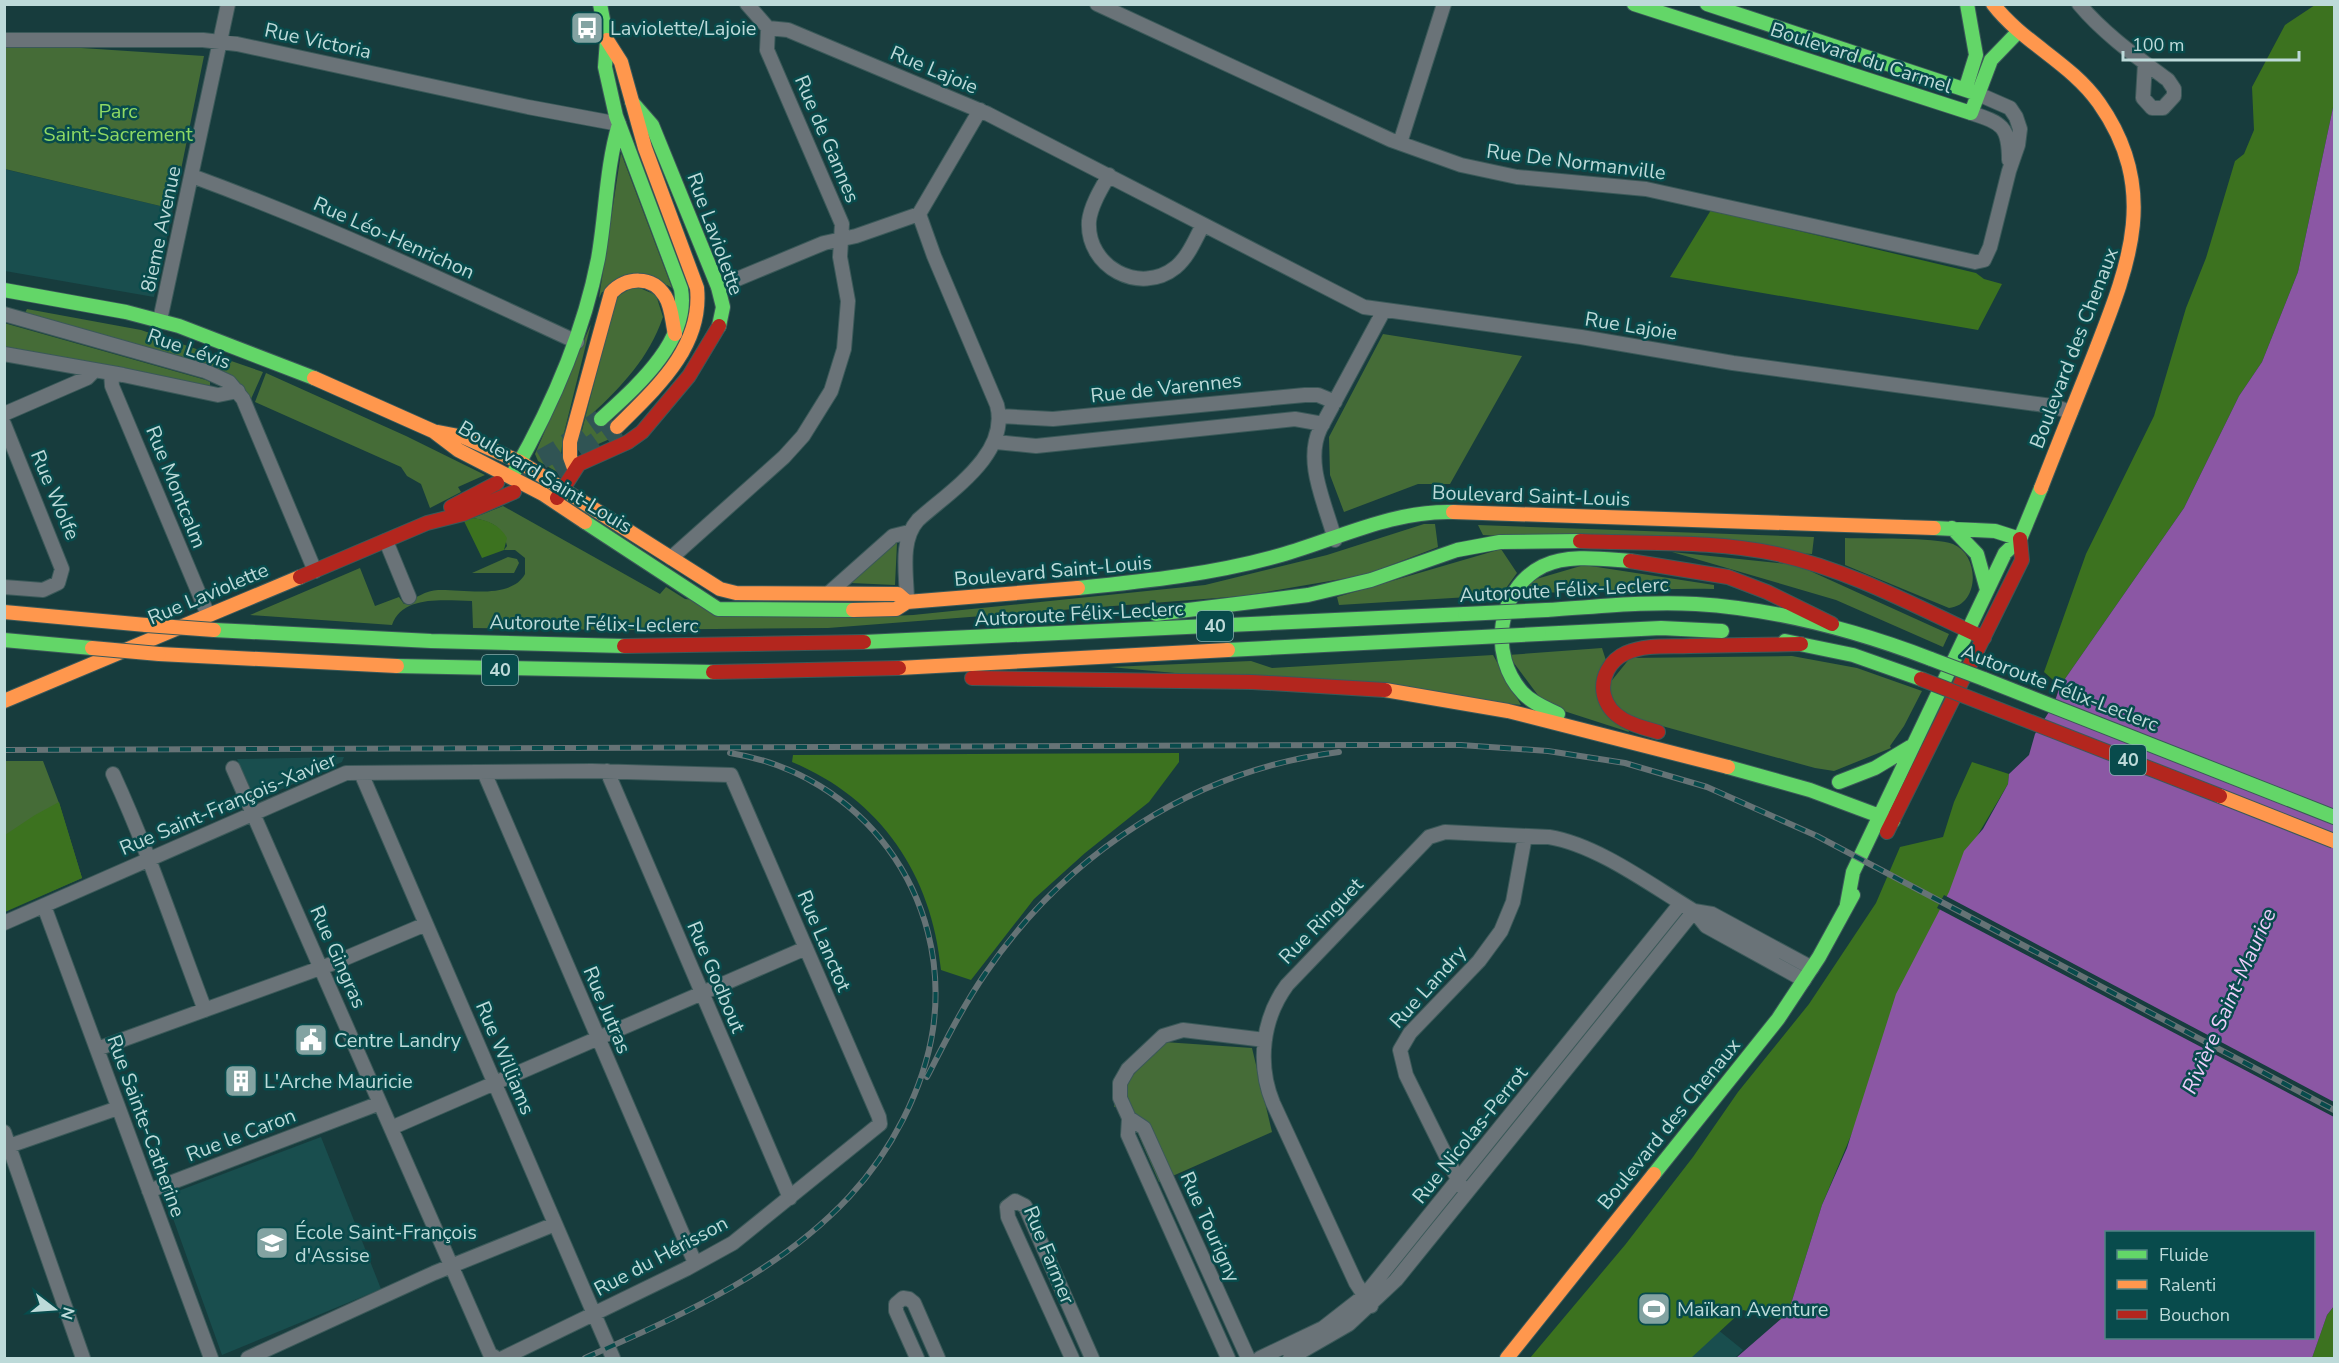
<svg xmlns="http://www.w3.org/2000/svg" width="2339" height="1363" font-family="'Nunito Sans',sans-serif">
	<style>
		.built { fill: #194e4e }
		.green { fill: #456c37 }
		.forest { fill: #3c721f }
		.water { fill: #8b57a4; fill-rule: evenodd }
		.pier { fill: #173c3d }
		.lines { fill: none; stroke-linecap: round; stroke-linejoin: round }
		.secondary-tunnel { stroke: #305454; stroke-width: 20; stroke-dasharray: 20 10; stroke-linecap: butt }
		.street-casing { stroke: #3b5959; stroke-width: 16 }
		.fast-casing { stroke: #3b5959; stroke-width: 16 }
		.slow-casing { stroke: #3b5959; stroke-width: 16 }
		.jam-casing { stroke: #3b5959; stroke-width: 16 }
		.street { stroke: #6a7378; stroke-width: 14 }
		.fast { stroke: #63d668; stroke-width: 14 }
		.slow { stroke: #ff974d; stroke-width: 14 }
		.jam { stroke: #b3261e; stroke-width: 14 }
		.rail-casing { stroke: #667376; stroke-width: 6 }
		.rail { stroke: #084b4c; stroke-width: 4; stroke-dasharray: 11; stroke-linecap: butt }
		.fast-bridge-casing { stroke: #3b5959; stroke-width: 16; stroke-linecap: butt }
		.slow-bridge-casing { stroke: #3b5959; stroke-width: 16; stroke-linecap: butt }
		.jam-bridge-casing { stroke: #3b5959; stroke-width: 16; stroke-linecap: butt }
		.fast-bridge { stroke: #63d668; stroke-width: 14 }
		.slow-bridge { stroke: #ff974d; stroke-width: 14 }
		.jam-bridge { stroke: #b3261e; stroke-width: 14 }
		.labels { text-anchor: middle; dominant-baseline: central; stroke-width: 5; stroke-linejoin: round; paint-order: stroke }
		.shield { fill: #084b4c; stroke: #87afaf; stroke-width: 1.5 }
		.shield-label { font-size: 18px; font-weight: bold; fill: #bddad9 }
		.poi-label { font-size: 20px; fill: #bddad9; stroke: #084b4c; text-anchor: start }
		.street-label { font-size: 20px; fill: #bddad9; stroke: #084b4c }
		.park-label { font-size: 20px; fill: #8ed964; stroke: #084b4c }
		.water-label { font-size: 21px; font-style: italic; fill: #edcefa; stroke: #084b4c }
	</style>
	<rect width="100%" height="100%" fill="#173c3d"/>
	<!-- built -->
	<path class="built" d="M 4,169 L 173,209 L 154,297 L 5,271 Z
		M 344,757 L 342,762 L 258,800 L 255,791 L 252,792 L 237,759 Z
		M 321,1137 L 381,1289 L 222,1355 L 165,1196 Z
		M 1712,1325 L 1743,1350 L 1735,1358 L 1683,1358 Z"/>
	<!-- green -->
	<path class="green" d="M 5,43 L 204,56 L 173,209 L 5,169 Z
		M 621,153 L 672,288 L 667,285 L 602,292 L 599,298 Z
		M 635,286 L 656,295 L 663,317 C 649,358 622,386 591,415 L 617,427 L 621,434 L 596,445 L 580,449 L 578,446 L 616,297 Z
		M 27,309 L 141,330 L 263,372 L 251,399 L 236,379 L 222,370 L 43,318 L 25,313 Z
		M 4,323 L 206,380 L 210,382 L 210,386 L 5,348 Z
		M 591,324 L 563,437 L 559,473 L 538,461 L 535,454 Z
		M 1383,334 L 1522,356 L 1450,484 L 1418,484 L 1344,512 L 1330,475 L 1329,437 Z
		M 266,373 L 406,436 L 485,475 L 458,487 L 461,492 L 430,508 L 421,484 L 407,476 L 401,467 L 255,402 Z
		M 503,506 L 660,594 L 666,587 L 685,599 L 869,617 L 913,615 L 1205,585 L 1327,555 L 1424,524 L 1435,524 L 1438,547 L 1365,575 L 1243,596 L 828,628 L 614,630 L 473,628 L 472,601 C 446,601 403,594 392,625 L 250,615 L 360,568 L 375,606 L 399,597 L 404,604 C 413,599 427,590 438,590 C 462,589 511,600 525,574 L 525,558 L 515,550 L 504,550 L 507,546 C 503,526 492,522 473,518 Z
		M 1478,525 L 1814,537 L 1812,554 L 1483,535 Z
		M 1845,538 C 1869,539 1934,537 1953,544 C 1980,555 1980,605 1949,608 L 1845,565 Z
		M 895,542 L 897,543 L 895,585 L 851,583 Z
		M 1501,549 L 1517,573 L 1501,595 L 1339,605 L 1337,597 Z
		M 1672,552 L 1797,565 L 1949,634 L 1943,647 L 1836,600 Z
		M 508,557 L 517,559 L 519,563 L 514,573 L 472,573 Z
		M 1584,565 L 1714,585 L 1714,589 C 1650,587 1586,596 1522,591 L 1533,580 Z
		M 1602,648 L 1629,732 L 1564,711 L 1540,698 L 1508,655 Z
		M 1493,655 L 1521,705 L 1110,667 L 1251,661 L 1272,668 Z
		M 1792,656 L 1857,668 L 1922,691 L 1904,726 L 1890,746 L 1891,748 L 1834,771 L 1815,768 L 1633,718 L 1624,714 L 1609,684 L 1630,658 Z
		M 5,761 L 43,761 L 59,803 L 82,878 L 5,911 Z
		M 1164,1042 L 1252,1048 L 1272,1132 L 1159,1182 L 1125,1104 L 1114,1107 L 1116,1093 Z"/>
	<!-- forest -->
	<path class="forest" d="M 2315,5 L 2334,5 L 2334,103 L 2298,272 L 2262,362 L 2239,396 L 2184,508 L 2060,686 L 2044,672 L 2086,554 L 2154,416 L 2186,308 L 2206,258 L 2235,161 L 2244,154 L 2254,130 L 2252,87 L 2285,25 Z
		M 1711,210 L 1976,273 L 1984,279 L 2002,284 L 1978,330 L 1670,277 Z
		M 473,518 C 488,520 500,525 507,538 L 504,550 L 482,558 L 464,521 Z
		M 1179,753 L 1179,762 L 1149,802 L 1085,853 L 1034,899 L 971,980 L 941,970 C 932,875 881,799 792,762 L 793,755 Z
		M 1972,762 L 2009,774 L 2008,784 L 1973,843 L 1822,1205 L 1790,1307 L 1781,1319 L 1743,1310 L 1691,1358 L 1530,1358 L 1625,1245 L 1693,1157 L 1738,1092 L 1809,1004 L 1876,903 L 1900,847 L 1943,837 L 1954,802 Z
		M 59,802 L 82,878 L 5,912 L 5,835 L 35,815 Z
		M 2334,1306 L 2334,1358 L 2312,1358 L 2327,1315 Z"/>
	<!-- water -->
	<path class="water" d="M 2334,103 L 2334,1306 L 2327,1315 L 2312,1358 L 1736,1358 L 1781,1319 L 1790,1307 L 1822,1205 L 1847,1148 L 1896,994 L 1949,892 L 1964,851 L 1983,829 L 2008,784 L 2009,774 L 2029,755 L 2035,734 L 2054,704 L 2060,686 L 2184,508 L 2239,396 L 2262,362 L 2298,272 ZM 2106,1232 L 2314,1232 L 2314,1338 L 2106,1338 Z"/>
	<!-- pier -->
	<path class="pier" d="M 1944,895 L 2334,1102 L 2334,1117 L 1937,908 Z"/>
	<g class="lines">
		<!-- secondary-tunnel -->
		<path class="secondary-tunnel" d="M 515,474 L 558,450 L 601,419
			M 529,484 L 571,460 L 617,427"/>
		<defs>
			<path id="street" d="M 747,4 L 768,28 L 788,30 L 988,114 L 1364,307 L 1581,337 L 1733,363 L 2052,406 L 2071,412
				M 1097,4 L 1391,140 L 1461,165 L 1517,177 L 1646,189 L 1975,262 L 1984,260 L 1990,247 L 2009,171 L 2018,145 L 2020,129 L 2016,117 L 2010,108 L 1978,94
				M 2079,4 C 2104,34 2137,57 2168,80 L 2174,89 L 2174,96 L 2163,108 L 2152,108 L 2143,98 L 2145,63
				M 4,40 L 203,40 L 237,44 L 528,107 L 619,124
				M 1971,113 C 2002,123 2009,126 2009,160
				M 1400,143 L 1444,4
				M 1109,175 C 1101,189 1091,205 1089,221 C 1086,267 1140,296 1176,267 C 1189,256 1195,239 1203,225
				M 192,176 C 323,224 450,283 577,342
				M 718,287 L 824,243 L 856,236 L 919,214
				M 4,314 L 205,371 L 229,382 L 243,399 L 315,571
				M 160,320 L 228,4
				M 4,354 L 123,375 L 218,395 L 238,391
				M 111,373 L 112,386 L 208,615
				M 4,414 L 87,378 L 95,370
				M 1000,416 L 1053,419 L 1305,395 L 1318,395 L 1335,402
				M 4,424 L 62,569 L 58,583 L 43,590 L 4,587
				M 996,442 L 1036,446 L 1295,419 L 1323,424
				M 1335,540 C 1326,505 1304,463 1320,429 L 1383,312
				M 386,541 L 409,597
				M 671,558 L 784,457 L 803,436 L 831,391 L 844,349 L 848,301 L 840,257 L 842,224 L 767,50 L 768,28
				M 830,592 L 893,536 L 909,532
				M 907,602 C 907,576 899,541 918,520 C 950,491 1010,454 997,405 L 934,256 L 919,214 L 980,110
				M 233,768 L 490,1354 L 496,1358
				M 607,771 L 790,1198
				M 484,772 L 695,1263
				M 361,773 L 613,1358
				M 113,774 C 148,850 175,931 205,1010
				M 44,906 L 211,1358
				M 1694,911 L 1706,926 L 1804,980
				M 4,923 L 346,773 L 592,771 L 731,775 L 879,1117 L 880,1124 L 733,1243 L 686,1269 L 503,1358
				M 97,1049 L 334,963 L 426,924
				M 1129,1118 L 1144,1128 L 1248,1358
				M 391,1128 L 806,948
				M 4,1132 L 83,1358
				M 9,1146 L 118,1108
				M 1461,1186 L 1406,1075 L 1400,1050 L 1410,1033 L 1479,961 L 1501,931 L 1513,902 L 1525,836
				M 149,1191 L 380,1103
				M 1371,1306 L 1356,1283 L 1273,1103 C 1257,1064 1262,1019 1287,985 L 1429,837 L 1445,832 L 1549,837 C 1598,845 1652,886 1694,911 L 1712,914 L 1812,968
				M 248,1358 L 434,1273 L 555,1224
				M 917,1358 L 896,1311 L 896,1304 L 903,1298 L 909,1299 L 914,1303 L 938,1358
				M 1072,1358 L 1008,1217 L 1007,1207 L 1015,1201 L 1025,1206 L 1092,1358
				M 1228,1358 L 1128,1135 L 1129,1118 L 1120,1098 L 1120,1083 L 1128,1069 L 1163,1036 L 1183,1030 L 1265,1040
				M 1260,1358 L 1323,1328 L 1364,1296 L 1681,903
				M 1290,1358 L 1349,1324 L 1396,1280 L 1694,911"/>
			<path id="fast" d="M 600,4 L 607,40 L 605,67 L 616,116 L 681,289 C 690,341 636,387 601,419
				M 1634,4 L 1971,113 L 1991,60 L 2017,33
				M 1707,4 L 1978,94
				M 1967,4 L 1976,55 L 1967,84
				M 632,102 L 652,125 L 718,287 L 723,307 L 719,326
				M 4,290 L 126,312 L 179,326 L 314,378
				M 513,474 C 552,406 583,336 598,259 C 606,214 606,168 619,124
				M 585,522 L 718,609 L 853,610
				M 1934,528 L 1995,531 L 2020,539
				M 1952,528 L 1977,554 L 1987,590
				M 1078,588 C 1147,581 1214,574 1281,555 C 1337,539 1394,510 1453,512
				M 1546,610 C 1596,607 1646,601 1696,604 C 1778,609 1855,630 1931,659
				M 1156,614 L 1308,595 L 1371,580 L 1457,550 L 1500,542 L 1580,541
				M 214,630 L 431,641 L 624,646
				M 1539,634 L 1661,628 L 1722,631
				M 4,640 L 92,648
				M 1785,641 L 1853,655 L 1921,679
				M 864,642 L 1465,614
				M 1228,650 L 1462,638
				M 397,666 L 713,672
				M 1984,679 L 2334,817
				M 1558,714 C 1546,708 1532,703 1523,693 C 1488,656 1497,589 1543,566 C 1569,554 1602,559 1630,561
				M 1728,767 L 1810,790 L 1893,821
				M 1839,782 L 1875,768 L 1910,747
				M 1847,904 L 1853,872 L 2005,553 L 2020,539 L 2041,488
				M 1654,1174 L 1778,1019 L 1819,957 L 1853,895"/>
			<path id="slow" d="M 1993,4 C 2023,43 2071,63 2099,103 C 2161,191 2128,267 2093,357 C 2076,400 2058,444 2041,488
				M 607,40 L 621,62 L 645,148 L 697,288 C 703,347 656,388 617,427
				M 314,378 L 433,431 L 458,450 L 543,494 L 585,522
				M 438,432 L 464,437 L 520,462 L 720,589 L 736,593 L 898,594 L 907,602
				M 574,468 L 570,457 L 570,442 L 611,293 C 626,277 652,275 665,296 C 672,307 672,322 675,334
				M 1453,512 L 1934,528
				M 853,610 L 896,609 L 907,602 L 1078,588
				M 4,612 L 146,625
				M 159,654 L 397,666
				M 899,668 L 1228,650
				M 1385,690 L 1508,711 L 1728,767
				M 4,701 L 300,577
				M 1507,1358 L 1654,1174"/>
			<path id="jam" d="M 557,498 L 579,464 L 628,442 L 642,432 L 689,376 L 719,326
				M 451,507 L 497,483
				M 1580,541 C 1645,544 1713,540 1777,554 C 1850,570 1917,607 1984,638
				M 1630,561 L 1728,577 L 1767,592 L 1832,624
				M 300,577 L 427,523 L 463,514 L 514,492
				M 624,646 L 864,642
				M 713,672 L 899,668
				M 972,678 L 1252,682 L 1385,690
				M 1658,732 C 1637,726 1610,720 1604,695 C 1600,678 1610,660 1626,653 C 1646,644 1668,647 1690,646 C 1727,645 1764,645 1801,644
				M 1887,832 L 2022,560 L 2020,539"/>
		</defs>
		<!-- street casing -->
		<use href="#street" class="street-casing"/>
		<!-- fast casing -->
		<use href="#fast" class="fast-casing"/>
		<!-- slow casing -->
		<use href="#slow" class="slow-casing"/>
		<!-- jam casing -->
		<use href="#jam" class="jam-casing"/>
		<!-- street -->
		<use href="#street" class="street"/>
		<!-- fast -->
		<use href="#fast" class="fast"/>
		<!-- slow -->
		<use href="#slow" class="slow"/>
		<!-- jam -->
		<use href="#jam" class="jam"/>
		<defs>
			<path id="rail" d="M 4,750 L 1370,745 L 1461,745 L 1548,751 L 1625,763 L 1707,787 L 1817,836 L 2334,1110
				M 927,1077 C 945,1042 963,1006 985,974 C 1066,854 1194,770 1339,752
				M 585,1358 C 681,1315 776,1275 849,1197 C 891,1152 924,1089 933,1029 C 952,895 862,774 730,753"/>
		</defs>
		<!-- rail casing -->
		<use href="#rail" class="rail-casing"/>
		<!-- rail -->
		<use href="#rail" class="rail"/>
		<defs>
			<path id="fast-bridge" d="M 1465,614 L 1546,610
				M 1462,638 L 1539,634
				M 1931,659 L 1984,679"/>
			<path id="slow-bridge" d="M 146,625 L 214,630
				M 92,648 L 159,654
				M 2220,796 L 2334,841"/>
			<path id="jam-bridge" d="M 1921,679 L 2220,796"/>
		</defs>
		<!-- fast-bridge casing -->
		<use href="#fast-bridge" class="fast-bridge-casing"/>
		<!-- slow-bridge casing -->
		<use href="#slow-bridge" class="slow-bridge-casing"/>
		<!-- jam-bridge casing -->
		<use href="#jam-bridge" class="jam-bridge-casing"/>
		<!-- fast-bridge -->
		<use href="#fast-bridge" class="fast-bridge"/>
		<!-- slow-bridge -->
		<use href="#slow-bridge" class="slow-bridge"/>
		<!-- jam-bridge -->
		<use href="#jam-bridge" class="jam-bridge"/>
	</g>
	<!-- icons -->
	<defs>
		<symbol id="bus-square" viewBox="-11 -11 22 22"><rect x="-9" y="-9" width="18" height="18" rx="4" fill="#83a3a2" stroke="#084b4c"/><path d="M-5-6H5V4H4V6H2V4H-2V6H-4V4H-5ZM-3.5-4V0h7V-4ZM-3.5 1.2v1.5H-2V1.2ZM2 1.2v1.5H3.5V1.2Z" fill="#fff"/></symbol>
		<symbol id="civic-square" viewBox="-11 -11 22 22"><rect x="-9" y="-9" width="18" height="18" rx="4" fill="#83a3a2" stroke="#084b4c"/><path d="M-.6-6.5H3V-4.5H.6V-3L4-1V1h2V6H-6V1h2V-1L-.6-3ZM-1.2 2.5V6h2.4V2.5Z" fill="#fff"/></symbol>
		<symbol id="building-square" viewBox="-11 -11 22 22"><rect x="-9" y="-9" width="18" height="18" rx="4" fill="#83a3a2" stroke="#084b4c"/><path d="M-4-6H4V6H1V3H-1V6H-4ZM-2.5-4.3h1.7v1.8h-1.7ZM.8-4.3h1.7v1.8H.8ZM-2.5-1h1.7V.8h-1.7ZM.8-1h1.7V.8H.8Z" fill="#fff"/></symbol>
		<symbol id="school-square" viewBox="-11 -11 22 22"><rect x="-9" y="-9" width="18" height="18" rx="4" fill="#83a3a2" stroke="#084b4c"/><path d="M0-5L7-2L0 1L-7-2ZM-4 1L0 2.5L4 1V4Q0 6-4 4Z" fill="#fff"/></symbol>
		<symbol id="stadium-square" viewBox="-11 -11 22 22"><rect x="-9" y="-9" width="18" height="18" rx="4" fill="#83a3a2" stroke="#084b4c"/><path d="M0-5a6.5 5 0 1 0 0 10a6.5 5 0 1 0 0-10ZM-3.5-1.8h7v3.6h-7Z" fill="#fff"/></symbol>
	</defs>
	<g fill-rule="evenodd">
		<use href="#bus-square" x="568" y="9" width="38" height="38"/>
		<use href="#civic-square" x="292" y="1021" width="38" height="38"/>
		<use href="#building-square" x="222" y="1062" width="38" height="38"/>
		<use href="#school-square" x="253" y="1224" width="38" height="38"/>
		<use href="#stadium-square" x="1635" y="1290" width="38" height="38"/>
	</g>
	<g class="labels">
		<!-- shield labels -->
		<g class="shield">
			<rect x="1197" y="611" width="36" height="30" rx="4.5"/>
			<rect x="482" y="655" width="36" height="30" rx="4.5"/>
			<rect x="2110" y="745" width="36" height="30" rx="4.5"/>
		</g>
		<g class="shield-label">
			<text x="1215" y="626">40</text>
			<text x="500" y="670">40</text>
			<text x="2128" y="760">40</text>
		</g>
		<!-- poi labels -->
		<g class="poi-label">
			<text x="610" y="28">Laviolette/Lajoie</text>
			<text x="334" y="1040">Centre Landry</text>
			<text x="264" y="1081">L'Arche Mauricie</text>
			<text x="295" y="1232">École Saint-François<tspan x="295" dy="23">d'Assise</tspan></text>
			<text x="1677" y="1309">Maïkan Aventure</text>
		</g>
		<!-- street labels -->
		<g class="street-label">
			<text transform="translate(318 41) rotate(12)">Rue Victoria</text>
			<text transform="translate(1861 58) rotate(18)">Boulevard du Carmel</text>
			<text transform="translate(934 70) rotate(23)">Rue Lajoie</text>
			<text transform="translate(827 139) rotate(67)">Rue de Gannes</text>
			<text transform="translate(1576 162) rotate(7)">Rue De Normanville</text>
			<text transform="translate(161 229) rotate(-78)">8ieme Avenue</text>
			<text transform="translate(715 234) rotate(70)">Rue Laviolette</text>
			<text transform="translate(394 238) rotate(24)">Rue Léo-Henrichon</text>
			<text transform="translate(1631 326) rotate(9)">Rue Lajoie</text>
			<text transform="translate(2074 348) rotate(-69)">Boulevard des Chenaux</text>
			<text transform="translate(189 349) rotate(19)">Rue Lévis</text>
			<text transform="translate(1166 388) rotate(-6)">Rue de Varennes</text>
			<text transform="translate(545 477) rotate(31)">Boulevard Saint-Louis</text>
			<text transform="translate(176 487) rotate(68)">Rue Montcalm</text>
			<text transform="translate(55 495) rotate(67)">Rue Wolfe</text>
			<text transform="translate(1531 496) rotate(2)">Boulevard Saint-Louis</text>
			<text transform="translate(1053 571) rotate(-5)">Boulevard Saint-Louis</text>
			<text transform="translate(1564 590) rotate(-3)">Autoroute Félix-Leclerc</text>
			<text transform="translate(208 594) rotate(-23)">Rue Laviolette</text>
			<text transform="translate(1079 614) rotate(-3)">Autoroute Félix-Leclerc</text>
			<text transform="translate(594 624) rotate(1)">Autoroute Félix-Leclerc</text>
			<text transform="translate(2060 688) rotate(21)">Autoroute Félix-Leclerc</text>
			<text transform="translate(228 804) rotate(-23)">Rue Saint-François-Xavier</text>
			<text transform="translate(1321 921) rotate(-46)">Rue Ringuet</text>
			<text transform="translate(824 941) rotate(67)">Rue Lanctot</text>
			<text transform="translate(338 957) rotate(66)">Rue Gingras</text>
			<text transform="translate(716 977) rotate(67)">Rue Godbout</text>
			<text transform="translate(1428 987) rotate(-48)">Rue Landry</text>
			<text transform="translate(607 1010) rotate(67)">Rue Jutras</text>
			<text transform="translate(505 1058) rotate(67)">Rue Williams</text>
			<text transform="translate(1669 1124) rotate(-51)">Boulevard des Chenaux</text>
			<text transform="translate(146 1126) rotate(70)">Rue Sainte-Catherine</text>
			<text transform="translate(241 1135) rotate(-21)">Rue le Caron</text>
			<text transform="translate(1470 1135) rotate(-51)">Rue Nicolas-Perrot</text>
			<text transform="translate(1210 1227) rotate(66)">Rue Tourigny</text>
			<text transform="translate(1049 1255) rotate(68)">Rue Farmer</text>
			<text transform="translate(661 1256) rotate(-28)">Rue du Hérisson</text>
		</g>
		<!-- park labels -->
		<g class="park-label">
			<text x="118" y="111">Parc<tspan x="118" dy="23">Saint-Sacrement</tspan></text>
		</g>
		<!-- water labels -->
		<g class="water-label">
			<text transform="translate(2229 1001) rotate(-66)">Rivière Saint-Maurice</text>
		</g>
	</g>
	<!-- border -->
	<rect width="2339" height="1363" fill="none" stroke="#bddad9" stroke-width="12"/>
	<!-- legend -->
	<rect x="2105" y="1231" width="210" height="108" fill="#084b4c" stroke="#508484" stroke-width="1.5"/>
	<rect x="2117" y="1250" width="30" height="9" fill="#63d668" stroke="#508484" stroke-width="1.5"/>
	<text x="2159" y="1261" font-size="18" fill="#bddad9">Fluide</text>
	<rect x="2117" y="1280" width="30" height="9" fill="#ff974d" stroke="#508484" stroke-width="1.5"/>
	<text x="2159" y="1291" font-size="18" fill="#bddad9">Ralenti</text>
	<rect x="2117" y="1310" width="30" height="9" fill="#b3261e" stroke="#508484" stroke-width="1.5"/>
	<text x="2159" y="1321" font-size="18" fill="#bddad9">Bouchon</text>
	<!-- north arrow -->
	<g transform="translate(54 1309) rotate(107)" stroke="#084b4c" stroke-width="4.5" paint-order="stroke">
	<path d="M0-4.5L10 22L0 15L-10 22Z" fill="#bddad9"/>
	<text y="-9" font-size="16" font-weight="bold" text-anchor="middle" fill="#bddad9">N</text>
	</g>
	<!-- scale -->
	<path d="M2123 51v9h176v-9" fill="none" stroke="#bddad9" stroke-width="3"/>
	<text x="2132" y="51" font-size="18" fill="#bddad9" stroke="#084b4c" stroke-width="4.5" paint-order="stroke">100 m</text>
</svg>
